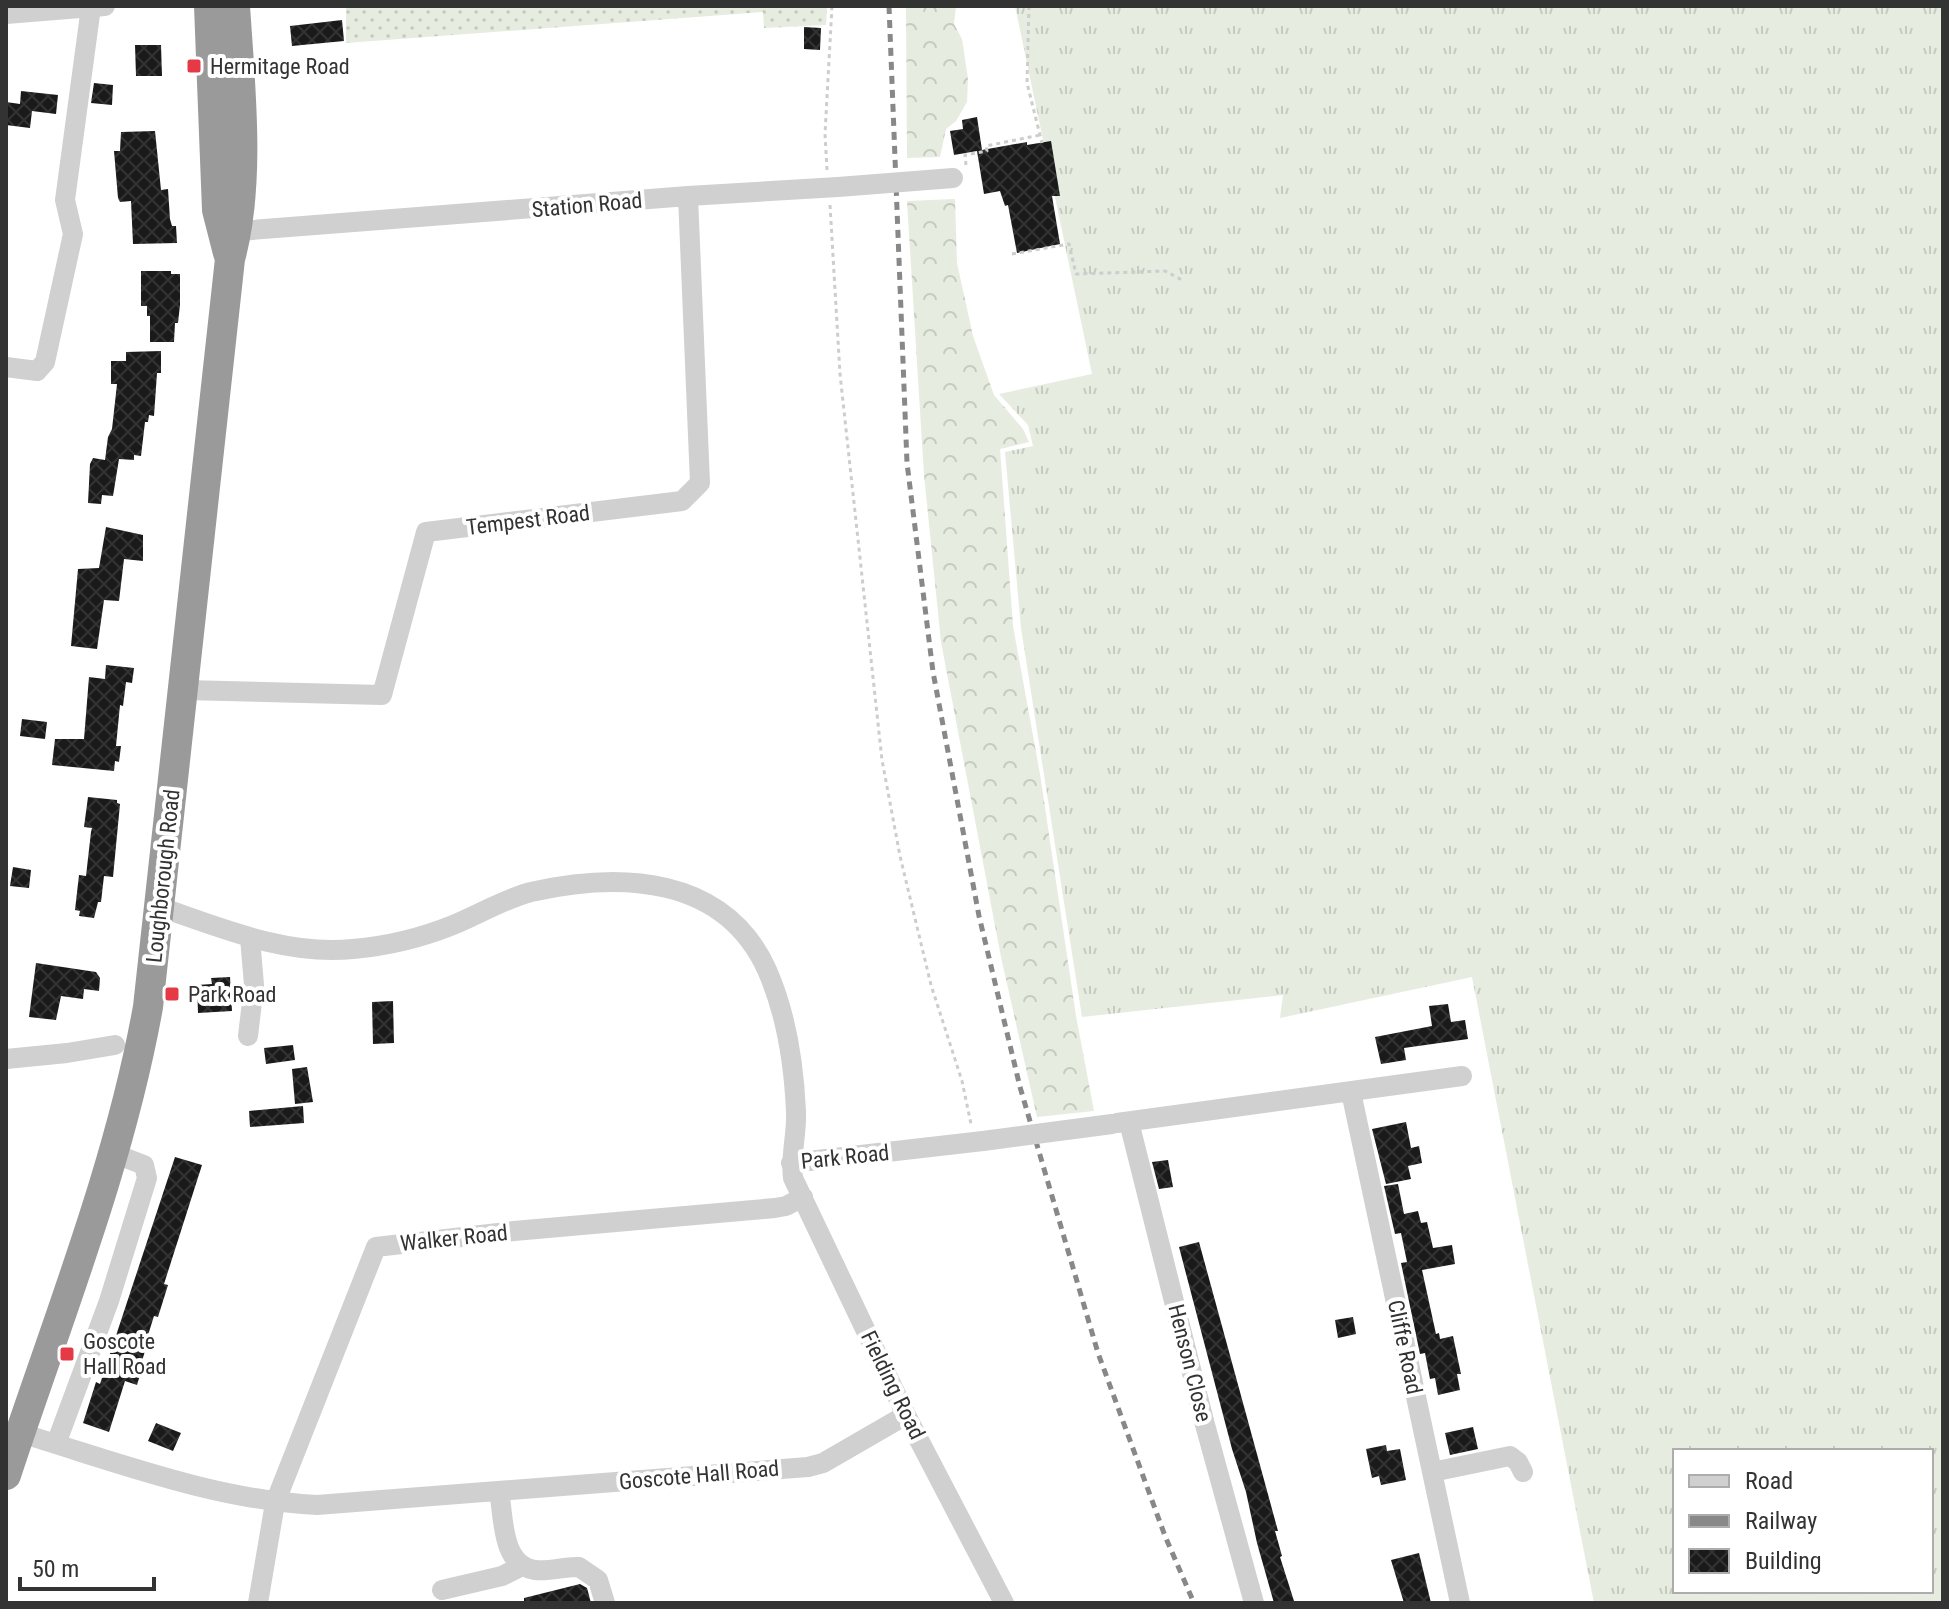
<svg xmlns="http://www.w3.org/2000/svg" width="1949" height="1609" font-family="'Roboto Condensed',sans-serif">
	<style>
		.grass { fill: url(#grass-tufts); fill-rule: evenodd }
		.forest { fill: url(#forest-crowns) }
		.garden { fill: url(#garden-dots) }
		.building { fill: url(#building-cross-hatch) }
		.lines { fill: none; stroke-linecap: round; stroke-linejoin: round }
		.path { stroke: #cdcdcd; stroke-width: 3; stroke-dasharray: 4 4; stroke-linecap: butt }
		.minor { stroke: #d0d0d0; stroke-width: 20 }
		.highway { stroke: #9a9a9a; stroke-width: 30 }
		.rail { stroke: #888; stroke-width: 5; stroke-dasharray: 8 6; stroke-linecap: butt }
		.minor-bridge { stroke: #d0d0d0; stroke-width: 20 }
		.poi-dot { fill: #e63946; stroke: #fff; stroke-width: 3 }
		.labels { text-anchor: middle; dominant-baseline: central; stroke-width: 8; stroke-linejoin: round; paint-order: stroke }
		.poi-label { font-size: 22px; fill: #333; stroke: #fff; text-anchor: start }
		.street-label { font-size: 22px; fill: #333; stroke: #fff }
	</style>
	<defs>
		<pattern id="grass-tufts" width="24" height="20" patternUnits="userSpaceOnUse" patternTransform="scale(2)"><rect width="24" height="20" fill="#e6ecdf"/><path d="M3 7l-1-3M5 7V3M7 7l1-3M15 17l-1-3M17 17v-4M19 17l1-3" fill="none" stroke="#c6cbc0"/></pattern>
		<pattern id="forest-crowns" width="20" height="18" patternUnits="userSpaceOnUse" patternTransform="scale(2)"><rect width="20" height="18" fill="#e6ecdf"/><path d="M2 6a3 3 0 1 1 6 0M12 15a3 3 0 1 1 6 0" fill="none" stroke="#c6cbc0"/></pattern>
		<pattern id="garden-dots" width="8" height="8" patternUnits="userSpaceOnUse" patternTransform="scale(2)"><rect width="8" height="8" fill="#e6ecdf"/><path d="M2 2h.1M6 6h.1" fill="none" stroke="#c6cbc0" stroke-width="1.8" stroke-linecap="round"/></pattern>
		<pattern id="building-cross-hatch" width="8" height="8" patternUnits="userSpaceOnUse" patternTransform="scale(2)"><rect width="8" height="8" fill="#1a1a1a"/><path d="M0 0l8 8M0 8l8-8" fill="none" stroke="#333"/></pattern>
	</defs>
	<rect width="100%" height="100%" fill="#fff"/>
	<!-- grass -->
	<path class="grass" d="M 1015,6 L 1943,6 L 1943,1603 L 1594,1603 L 1472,977 L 1280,1018 L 1283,995 L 1082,1017 L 1021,628 L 1005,452 L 1033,446 L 1028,425 L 999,394 L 1092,374 ZM 1675,1451 L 1931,1451 L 1931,1591 L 1675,1591 Z"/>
	<!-- forest -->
	<path class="forest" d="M 906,6 L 956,6 L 954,24 L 962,39 L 968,79 L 967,102 L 956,121 L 946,129 L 940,157 L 907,158 Z
		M 955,199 L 957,263 L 973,336 L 994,395 L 1023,429 L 1029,442 L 1000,449 L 1013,626 L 1040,774 L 1076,1016 L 1094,1111 L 1037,1117 L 1001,957 L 941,642 L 924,475 L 907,201 Z"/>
	<!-- garden -->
	<path class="garden" d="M 346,6 L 827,6 L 826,25 L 764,28 L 763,12 L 346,43 Z"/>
	<!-- building -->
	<path class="building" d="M 342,20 L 344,41 L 292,46 L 290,26 Z
		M 804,27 L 821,28 L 820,50 L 804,49 Z
		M 135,45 L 161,45 L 162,76 L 136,76 Z
		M 94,83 L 113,85 L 112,105 L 91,103 Z
		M 21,91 L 58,95 L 56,114 L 32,111 L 30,128 L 6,125 L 6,102 L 20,104 Z
		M 977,117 L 982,150 L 1027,142 L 1027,145 L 1051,141 L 1060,196 L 1052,196 L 1060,244 L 1017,253 L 1008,205 L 1005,206 L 1000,191 L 984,194 L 977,151 L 954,155 L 950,131 L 963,129 L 962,120 Z
		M 155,131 L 161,190 L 168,189 L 170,219 L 172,226 L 176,226 L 177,243 L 133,244 L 131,201 L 120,202 L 118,198 L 114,151 L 120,151 L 121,132 Z
		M 141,271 L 171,271 L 171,274 L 180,274 L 180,305 L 178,323 L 175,323 L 174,342 L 150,342 L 150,316 L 147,316 L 147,306 L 141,306 Z
		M 161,351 L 161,373 L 157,373 L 154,416 L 149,415 L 148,422 L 145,422 L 141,456 L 134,455 L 134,460 L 119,459 L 113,496 L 102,495 L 101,504 L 88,503 L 90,464 L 93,458 L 105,460 L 108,437 L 112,429 L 117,384 L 111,384 L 111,361 L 126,361 L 126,352 Z
		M 106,527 L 143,535 L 143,561 L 124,559 L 119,601 L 104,600 L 97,649 L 71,646 L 78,569 L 99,568 Z
		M 106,665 L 134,668 L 132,683 L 126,682 L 123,706 L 120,705 L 116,746 L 121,746 L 119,762 L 115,761 L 114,771 L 52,765 L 55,739 L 84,739 L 89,677 L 105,679 Z
		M 22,719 L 47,722 L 45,739 L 20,736 Z
		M 88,797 L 117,800 L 117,803 L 120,804 L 113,877 L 104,876 L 101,902 L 98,902 L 94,918 L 79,916 L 80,911 L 75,910 L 79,875 L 86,876 L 91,832 L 92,828 L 84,827 Z
		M 13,867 L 31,870 L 29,888 L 10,886 Z
		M 36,963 L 96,972 L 100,978 L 99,991 L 84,989 L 83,999 L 61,996 L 56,1020 L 29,1017 Z
		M 230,977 L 232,1011 L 198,1013 L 197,985 L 212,984 L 211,978 Z
		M 393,1001 L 394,1043 L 373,1044 L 372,1002 Z
		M 1448,1004 L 1451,1022 L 1465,1020 L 1468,1039 L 1404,1048 L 1406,1060 L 1381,1064 L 1375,1037 L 1432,1026 L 1429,1006 Z
		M 293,1045 L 295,1060 L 266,1064 L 264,1048 Z
		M 307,1067 L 313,1102 L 295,1104 L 292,1069 Z
		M 303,1106 L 304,1123 L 250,1127 L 249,1111 Z
		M 1406,1122 L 1411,1148 L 1419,1146 L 1422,1163 L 1408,1166 L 1411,1179 L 1386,1184 L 1372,1129 Z
		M 175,1157 L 202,1165 L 164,1284 L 168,1285 L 158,1317 L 154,1316 L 143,1351 L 145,1351 L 142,1361 L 144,1362 L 137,1385 L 125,1381 L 109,1432 L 83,1423 L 96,1382 L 100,1384 Z
		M 1168,1160 L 1173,1187 L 1159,1189 L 1152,1162 Z
		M 1398,1184 L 1404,1214 L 1418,1211 L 1421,1223 L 1427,1222 L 1433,1248 L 1452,1245 L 1455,1264 L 1422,1270 L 1436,1334 L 1439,1333 L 1440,1339 L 1453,1336 L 1461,1374 L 1457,1374 L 1460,1390 L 1438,1395 L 1435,1378 L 1430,1379 L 1425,1353 L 1420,1354 L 1401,1263 L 1407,1262 L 1401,1233 L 1395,1234 L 1384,1186 Z
		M 1199,1242 L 1278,1531 L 1275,1531 L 1282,1556 L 1280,1557 L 1294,1601 L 1285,1603 L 1274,1603 L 1257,1543 L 1246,1492 L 1232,1449 L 1179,1247 Z
		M 1353,1317 L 1356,1334 L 1338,1338 L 1335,1320 Z
		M 156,1423 L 181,1433 L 173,1451 L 148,1441 Z
		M 1473,1427 L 1478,1449 L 1450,1455 L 1445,1433 Z
		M 1386,1445 L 1387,1451 L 1400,1449 L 1406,1480 L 1381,1485 L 1379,1476 L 1372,1478 L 1366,1449 Z
		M 1419,1553 L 1431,1603 L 1404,1603 L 1391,1560 Z
		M 580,1584 L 587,1588 L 591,1603 L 524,1603 L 524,1598 Z"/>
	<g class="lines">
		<!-- path -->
		<path class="path" d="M 1029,6 L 1027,83 L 1042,143
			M 966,165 L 965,155 L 987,151 L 986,146 L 1040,135
			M 827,170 L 825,134 L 832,6
			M 830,205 L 840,374 L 882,760 L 900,856 L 931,985 L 962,1081 L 971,1124
			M 1012,254 L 1069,244 L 1076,274 L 1165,271 L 1184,281"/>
		<!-- minor -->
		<path class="minor" d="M 6,14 L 105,6
			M 226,232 L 688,196 L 838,187
			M 6,367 L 37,371 L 45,362 L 73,234 L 65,200 L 91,7
			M 184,690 L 382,695 L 426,532 L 682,501 L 700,483 L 688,196
			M 160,907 C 221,928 287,956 353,949 C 387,946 421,938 453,925 C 478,915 504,899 531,892 C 620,872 724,875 767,970 C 786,1013 794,1065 796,1112 C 797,1135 790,1156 793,1178 L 906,1415 L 1004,1603
			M 248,1036 L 254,985 L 250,938
			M 6,1059 L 67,1053 L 115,1045
			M 1351,1092 L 1460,1603
			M 1129,1122 L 1204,1421 L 1254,1603
			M 1117,1123 L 1462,1076
			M 791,1163 L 983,1141
			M 20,1433 C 117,1462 215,1500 317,1505 L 808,1467 L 823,1463 L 906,1415
			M 56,1444 L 109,1301 L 147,1178 L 144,1165 L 115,1154
			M 1432,1472 L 1510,1456 L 1518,1462 L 1523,1472
			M 499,1491 C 504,1518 501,1565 535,1570 C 550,1572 565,1566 579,1567 L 598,1580 L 605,1603
			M 442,1590 L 502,1576 L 522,1566
			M 258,1603 L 275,1503 L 376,1247 L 514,1231 L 775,1208 L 786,1206 L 803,1197"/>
		<!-- highway -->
		<path class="highway" d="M 209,6 L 217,210 L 228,253
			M 6,1475 C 57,1320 119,1168 148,1007 L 230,259 C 251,183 240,84 235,6"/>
		<!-- rail -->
		<path class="rail" d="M 889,6 L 907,463 L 933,672 L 979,916 L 1020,1087 L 1098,1353 L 1165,1536 L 1194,1603"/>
		<!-- minor-bridge -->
		<path class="minor-bridge" d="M 838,187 L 953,178
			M 983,1141 L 1112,1124"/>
	</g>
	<!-- markers -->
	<g class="poi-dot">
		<rect x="186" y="58" width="16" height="16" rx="4"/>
		<rect x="164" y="986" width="16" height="16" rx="4"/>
		<rect x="59" y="1346" width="16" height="16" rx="4"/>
	</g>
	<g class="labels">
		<!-- poi labels -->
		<g class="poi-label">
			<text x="210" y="66">Hermitage Road</text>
			<text x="188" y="994">Park Road</text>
			<text x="83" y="1341">Goscote<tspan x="83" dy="25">Hall Road</tspan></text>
		</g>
		<!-- street labels -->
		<g class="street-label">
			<text transform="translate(587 205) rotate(-5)">Station Road</text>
			<text transform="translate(528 520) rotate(-7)">Tempest Road</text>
			<text transform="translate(163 876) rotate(-84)">Loughborough Road</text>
			<text transform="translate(845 1157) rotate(-6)">Park Road</text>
			<text transform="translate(454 1238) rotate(-6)">Walker Road</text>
			<text transform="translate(1405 1347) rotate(78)">Cliffe Road</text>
			<text transform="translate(1190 1363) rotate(76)">Henson Close</text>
			<text transform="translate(893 1385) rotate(64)">Fielding Road</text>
			<text transform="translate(699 1475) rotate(-5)">Goscote Hall Road</text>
		</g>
	</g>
	<!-- border -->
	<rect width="1949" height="1609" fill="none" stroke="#333333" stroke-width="16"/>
	<!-- legend -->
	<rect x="1673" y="1449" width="260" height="144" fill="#ffffff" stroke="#adadad" stroke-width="2"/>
	<rect x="1689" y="1475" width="40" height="12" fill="#d0d0d0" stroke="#adadad" stroke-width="2"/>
	<text x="1745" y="1489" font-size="24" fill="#333333">Road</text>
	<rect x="1689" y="1515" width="40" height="12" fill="#888888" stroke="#adadad" stroke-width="2"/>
	<text x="1745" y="1529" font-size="24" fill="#333333">Railway</text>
	<rect x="1689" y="1549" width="40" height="24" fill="url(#building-cross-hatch)" stroke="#adadad" stroke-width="2"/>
	<text x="1745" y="1569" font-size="24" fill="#333333">Building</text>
	<!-- scale -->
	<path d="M20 1577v12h134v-12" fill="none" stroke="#333333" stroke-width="4"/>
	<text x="32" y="1577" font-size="24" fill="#333333" stroke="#ffffff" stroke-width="6" paint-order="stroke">50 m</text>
</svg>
